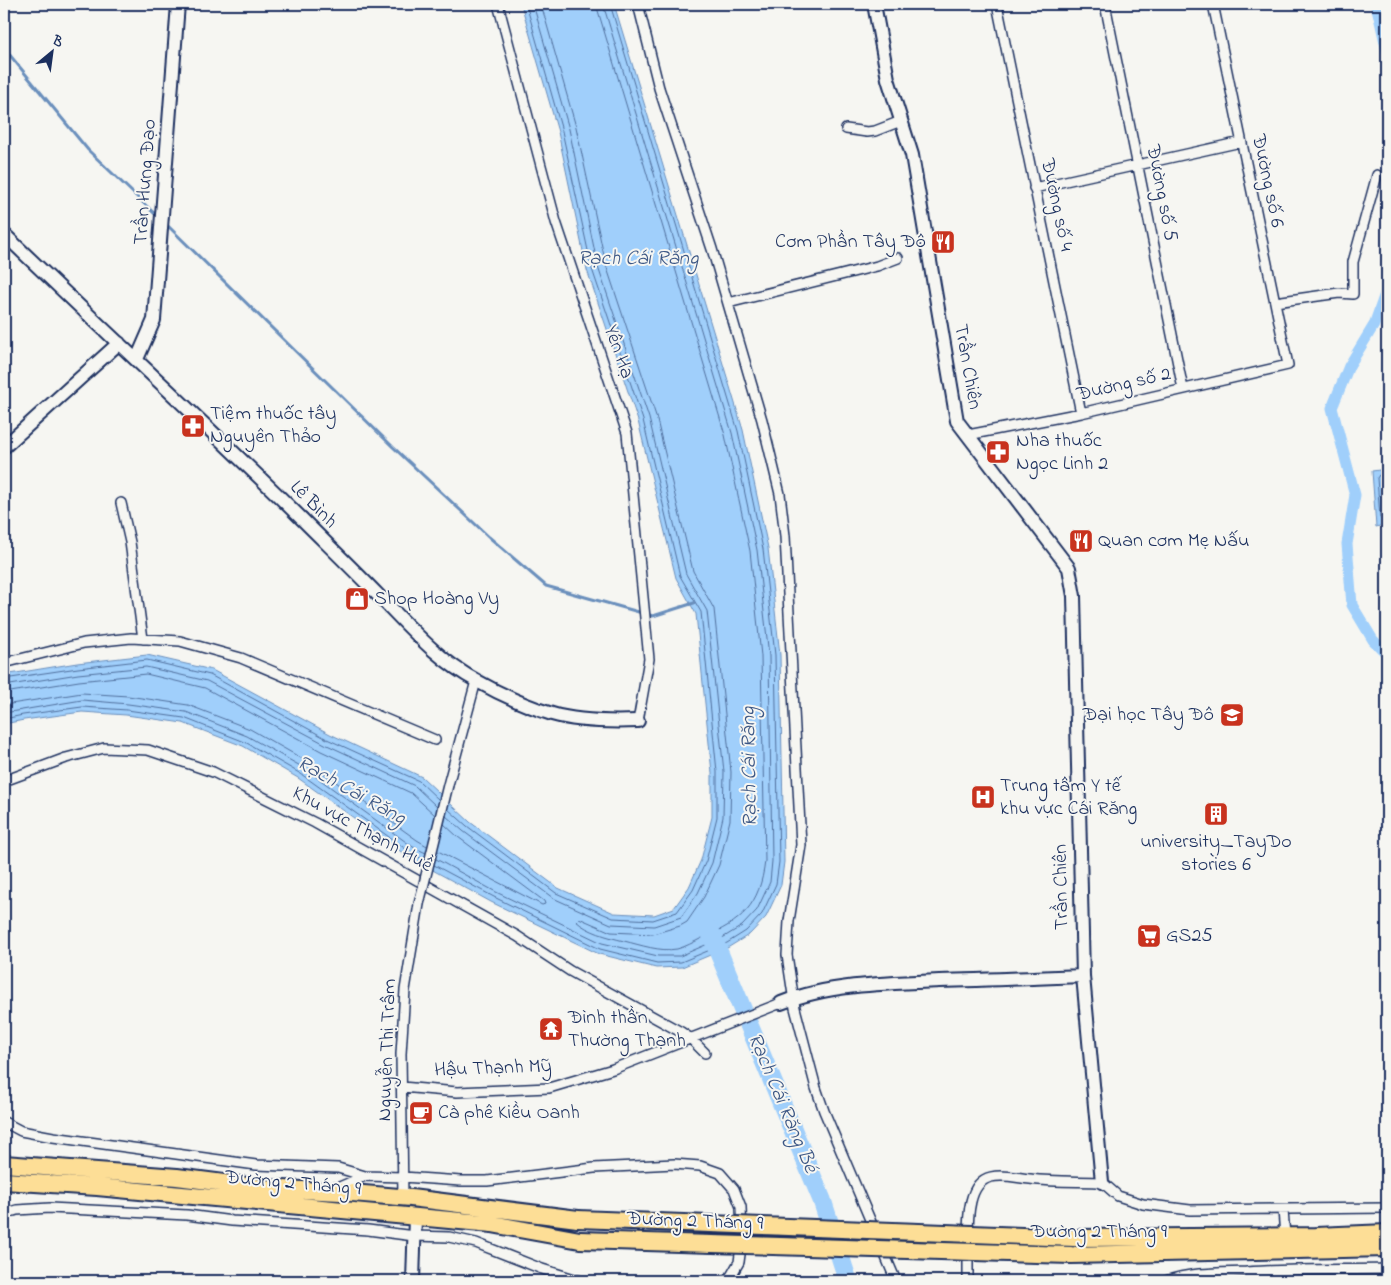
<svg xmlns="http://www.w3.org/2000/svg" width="1391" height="1285" font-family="'Indie Flower',sans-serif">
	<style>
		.water { fill: #a0cffb; stroke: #6b8fbc }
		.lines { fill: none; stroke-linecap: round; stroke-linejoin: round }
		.shore { stroke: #506f9d; stroke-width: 1 }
		.stream { stroke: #6b8fbc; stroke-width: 3 }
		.canal { stroke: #a0cffb; stroke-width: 11 }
		.river { stroke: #a0cffb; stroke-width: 19 }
		.street-casing { stroke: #1b2f5e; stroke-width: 12 }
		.secondary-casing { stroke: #1b2f5e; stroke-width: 16 }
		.highway-casing { stroke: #1b2f5e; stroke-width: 20 }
		.street { stroke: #f6f6f2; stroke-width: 9 }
		.secondary { stroke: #f6f6f2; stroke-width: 12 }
		.highway { stroke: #fdde96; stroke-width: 16 }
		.street-bridge-casing { stroke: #1b2f5e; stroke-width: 12; stroke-linecap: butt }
		.highway-bridge-casing { stroke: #1b2f5e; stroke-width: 20; stroke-linecap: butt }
		.street-bridge { stroke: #f6f6f2; stroke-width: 9 }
		.highway-bridge { stroke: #fdde96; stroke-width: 16 }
		.labels { text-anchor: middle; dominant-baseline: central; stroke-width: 4; stroke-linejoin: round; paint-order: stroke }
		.street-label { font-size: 20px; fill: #1b2f5e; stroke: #f6f6f2 }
		.poi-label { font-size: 20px; fill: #1b2f5e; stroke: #f6f6f2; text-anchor: start }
		.water-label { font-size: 21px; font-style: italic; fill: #3c5785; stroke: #f6f6f2 }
	</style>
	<rect width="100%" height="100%" fill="#f6f6f2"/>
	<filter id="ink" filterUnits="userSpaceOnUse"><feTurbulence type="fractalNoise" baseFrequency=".02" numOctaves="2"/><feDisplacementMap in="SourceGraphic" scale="10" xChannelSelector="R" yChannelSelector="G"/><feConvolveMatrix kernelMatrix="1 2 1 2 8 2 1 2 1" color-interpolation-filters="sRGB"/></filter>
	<g filter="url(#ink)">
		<!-- water -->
		<path class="water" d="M 521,4 L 614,4 L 743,430 L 768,548 L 780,655 L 784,862 L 781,885 L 766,917 L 750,934 L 729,947 L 682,967 L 656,968 L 599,954 L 491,902 L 407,856 L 298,778 L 243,746 L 183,723 L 126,715 L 82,712 L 24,720 L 4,724 L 4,675 L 77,663 L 147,655 L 212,670 L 330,734 L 422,777 L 470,822 L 558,888 L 614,913 L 654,915 L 674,908 L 689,887 L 701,860 L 712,817 L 712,773 L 696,614 L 676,578 L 638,421 L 587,270 L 558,132 Z
			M 1387,469 L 1387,524 L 1376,527 L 1372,471 Z"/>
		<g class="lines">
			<!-- shore -->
			<path class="shore" d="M 541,4 L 576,127 L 606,265 L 656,416 L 693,571 L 714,609 L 731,772 L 730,820 L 719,865 L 704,897 L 687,922 L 680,926 L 653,934 L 611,932 L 579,918 L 576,921 C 588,932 608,937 624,941 C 641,945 660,952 677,949 C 685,947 694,942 702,938 C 742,922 760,905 765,861 L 761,656 L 750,551 L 725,435 L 596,4
				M 1387,474 L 1379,475 L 1377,478 L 1380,518 L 1382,520 L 1387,520
				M 4,679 L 78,668 L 147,660 L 210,675 L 327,739 L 419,781 L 439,800
				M 4,686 L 78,674 L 146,667 L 207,681 L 325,744 L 415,786 L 437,807
				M 4,693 L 79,681 L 146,674 L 205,688 L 321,751 L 411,793 L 435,815
				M 4,705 L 82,693 L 128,696 L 188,705 L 250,729 L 308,762 L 417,840 L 427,846
				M 4,713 L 82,700 L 128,704 L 186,712 L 247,736 L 304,768 L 413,847 L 426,853
				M 4,719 L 23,715 L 82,707 L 127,710 L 184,718 L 245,742 L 301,774 L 410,852 L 424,860
				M 448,809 L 467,826 L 556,893 L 613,918 L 653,920 L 677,912 L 693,890 L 706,861 L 717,817 L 717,772 L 701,612 L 680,576 L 643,420 L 592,269 L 562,131 L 526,4
				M 446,816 L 463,831 L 553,898 L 611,924 L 654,926 L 681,917 L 698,893 L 712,863 L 723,817 L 724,772 L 707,611 L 686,574 L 649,418 L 598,267 L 569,129 L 533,4
				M 438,851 L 542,905 L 545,904 L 544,901 L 458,837 L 444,824
				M 436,859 L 496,892 L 602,943 L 658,956 L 680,956 L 724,937 L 742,926 L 757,910 L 770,882 L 772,861 L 769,656 L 757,550 L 732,433 L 603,4
				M 434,865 L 494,897 L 600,949 L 657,963 L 681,962 L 727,943 L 746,931 L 762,914 L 776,884 L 779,862 L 775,655 L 763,549 L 738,431 L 610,4"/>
			<!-- stream -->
			<path class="stream" d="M 4,48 L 88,150 L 158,217
				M 165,223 L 393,447 L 489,537 L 546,586 L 653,616 L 694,603"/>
			<!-- canal -->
			<path class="canal" d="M 1376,4 L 1387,51
				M 1387,288 L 1374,325 L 1349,366 L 1332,408 L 1355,495 L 1347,544 L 1352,605 L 1373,640 L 1387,654"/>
			<!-- river -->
			<path class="river" d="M 709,929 L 822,1200 L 848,1281"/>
			<defs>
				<path id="street" d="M 498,4 L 556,222 L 627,433 L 649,659 L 638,721
					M 638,4 L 659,88 L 712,249 L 762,420 L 780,494 L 785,536 L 801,845 L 789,921 L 787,955 L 795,1008 L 816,1088 L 824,1111 L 896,1281
					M 997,4 L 1081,413
					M 1105,4 L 1183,389
					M 846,129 L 867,132 L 875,131 L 901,121
					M 1034,188 L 1241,142
					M 1275,302 L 1339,293 L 1353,294 L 1353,262 L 1377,175
					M 728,303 L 877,266 L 898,258
					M 968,435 L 1081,413 L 1288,365 L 1213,4
					M 121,503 L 130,542 L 143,639
					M 4,663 L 84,643 L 131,638 L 180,641 L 241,658 L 435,740
					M 4,781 L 66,758 L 104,748 L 148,750 L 213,772 L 315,823 L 517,936 L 570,971 L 681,1032 L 691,1039 L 705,1053
					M 448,785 L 476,681
					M 402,1087 L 457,1092 L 549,1088 L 613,1069 L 781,1003
					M 4,1122 L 21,1131 L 53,1137 L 256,1165 L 338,1168 L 365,1176 L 403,1177 L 461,1181 L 487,1181 L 594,1168 L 674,1164 L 700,1166 L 720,1173 L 734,1189 L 741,1207 L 742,1239 L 739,1262 L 731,1276 L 726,1281
					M 335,1189 L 365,1176
					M 403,1197 L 401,1054 L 405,990 L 419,904
					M 1283,1210 L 1285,1236
					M 4,1214 L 17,1210 L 50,1208 L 187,1215 L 232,1221 L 368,1230 L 414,1236 L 449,1237 L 476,1243 L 542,1269 L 581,1281
					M 968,1237 C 968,1218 968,1182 991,1177 C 1004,1174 1017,1178 1030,1179 C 1053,1182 1078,1181 1102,1182 L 1118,1196 L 1143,1204 L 1190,1210 L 1387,1208
					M 968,1250 L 968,1277 L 970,1281
					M 1166,1281 C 1192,1272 1219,1273 1246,1272 C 1293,1269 1340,1270 1387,1269"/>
				<path id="secondary" d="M 4,234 C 103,330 204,422 302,519 C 327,544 353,569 378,595 C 410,627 436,659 477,681 C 500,694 526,706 552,714 C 579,722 611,722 638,721
					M 137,359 L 154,320 L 178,4
					M 4,447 L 119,343
					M 1083,976 L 1102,1182
					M 781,1003 C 829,984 888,983 939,981 C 987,980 1035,978 1083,976 L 1074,596 L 1069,568 L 957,421 L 912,155 L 888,79 L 874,4
					M 413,1281 L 415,1217"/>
				<path id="highway" d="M 4,1164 L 177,1177 L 264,1188 L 340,1192 L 411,1198 L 578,1219
					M 4,1181 L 97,1187 L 492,1224 L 580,1240
					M 1074,1238 L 1316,1236 L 1387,1233
					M 1071,1255 L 1387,1248"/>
			</defs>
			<!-- street casing -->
			<use href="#street" class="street-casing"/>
			<!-- secondary casing -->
			<use href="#secondary" class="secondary-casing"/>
			<!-- highway casing -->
			<use href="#highway" class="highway-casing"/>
			<!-- street -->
			<use href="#street" class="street"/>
			<!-- secondary -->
			<use href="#secondary" class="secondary"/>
			<!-- highway -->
			<use href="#highway" class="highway"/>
			<defs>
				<path id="street-bridge" d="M 419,904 L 448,785"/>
				<path id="highway-bridge" d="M 578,1219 L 1074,1238
					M 580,1240 L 1071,1255"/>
			</defs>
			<!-- street-bridge casing -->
			<use href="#street-bridge" class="street-bridge-casing"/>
			<!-- highway-bridge casing -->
			<use href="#highway-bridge" class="highway-bridge-casing"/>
			<!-- street-bridge -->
			<use href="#street-bridge" class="street-bridge"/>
			<!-- highway-bridge -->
			<use href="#highway-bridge" class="highway-bridge"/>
		</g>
	</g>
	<!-- icons -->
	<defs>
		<symbol id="restaurant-square" viewBox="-11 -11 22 22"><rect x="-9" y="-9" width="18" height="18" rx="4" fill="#c8321e" stroke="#f6f6f2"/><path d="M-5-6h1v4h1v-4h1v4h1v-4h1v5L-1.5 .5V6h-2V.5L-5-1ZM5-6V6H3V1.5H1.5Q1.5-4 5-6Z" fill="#fff"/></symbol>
		<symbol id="pharmacy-square" viewBox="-11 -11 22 22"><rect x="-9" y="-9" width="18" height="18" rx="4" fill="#c8321e" stroke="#f6f6f2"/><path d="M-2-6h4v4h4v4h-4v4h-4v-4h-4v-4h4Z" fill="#fff"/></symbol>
		<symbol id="shop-square" viewBox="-11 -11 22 22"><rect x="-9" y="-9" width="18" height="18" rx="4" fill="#c8321e" stroke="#f6f6f2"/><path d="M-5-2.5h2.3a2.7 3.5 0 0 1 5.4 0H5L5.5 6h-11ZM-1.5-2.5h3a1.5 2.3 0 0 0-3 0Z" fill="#fff"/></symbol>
		<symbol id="university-square" viewBox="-11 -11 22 22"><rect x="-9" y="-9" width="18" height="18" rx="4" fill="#c8321e" stroke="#f6f6f2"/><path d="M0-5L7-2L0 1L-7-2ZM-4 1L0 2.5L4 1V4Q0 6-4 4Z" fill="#fff"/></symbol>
		<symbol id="hospital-square" viewBox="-11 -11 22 22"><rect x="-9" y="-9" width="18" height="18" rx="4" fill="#c8321e" stroke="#f6f6f2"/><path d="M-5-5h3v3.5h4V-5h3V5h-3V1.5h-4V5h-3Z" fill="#fff"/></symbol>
		<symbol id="building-square" viewBox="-11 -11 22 22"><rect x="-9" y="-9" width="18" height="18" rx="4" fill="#c8321e" stroke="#f6f6f2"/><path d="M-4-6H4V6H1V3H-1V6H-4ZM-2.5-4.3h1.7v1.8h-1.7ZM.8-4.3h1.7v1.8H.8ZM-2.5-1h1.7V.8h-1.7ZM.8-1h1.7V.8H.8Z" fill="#fff"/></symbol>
		<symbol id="supermarket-square" viewBox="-11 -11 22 22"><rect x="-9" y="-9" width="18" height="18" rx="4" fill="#c8321e" stroke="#f6f6f2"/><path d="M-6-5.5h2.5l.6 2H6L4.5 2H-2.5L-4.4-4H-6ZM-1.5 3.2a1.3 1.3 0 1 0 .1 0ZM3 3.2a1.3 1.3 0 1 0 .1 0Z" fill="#fff"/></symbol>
		<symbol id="temple-square" viewBox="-11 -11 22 22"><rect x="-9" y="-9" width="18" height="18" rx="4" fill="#c8321e" stroke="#f6f6f2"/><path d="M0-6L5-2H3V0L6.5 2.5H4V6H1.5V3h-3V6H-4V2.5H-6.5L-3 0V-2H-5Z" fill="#fff"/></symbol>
		<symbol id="cafe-square" viewBox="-11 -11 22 22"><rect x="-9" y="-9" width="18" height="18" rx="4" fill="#c8321e" stroke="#f6f6f2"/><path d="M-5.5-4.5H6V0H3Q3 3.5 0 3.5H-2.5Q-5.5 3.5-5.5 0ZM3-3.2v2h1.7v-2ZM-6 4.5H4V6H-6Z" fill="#fff"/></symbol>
	</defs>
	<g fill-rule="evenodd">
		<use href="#restaurant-square" x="929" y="228" width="28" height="28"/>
		<use href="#pharmacy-square" x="179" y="412" width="28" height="28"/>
		<use href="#pharmacy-square" x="984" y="438" width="28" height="28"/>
		<use href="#restaurant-square" x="1067" y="527" width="28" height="28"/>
		<use href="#shop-square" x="343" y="585" width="28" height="28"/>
		<use href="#university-square" x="1218" y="701" width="28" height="28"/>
		<use href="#hospital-square" x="969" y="783" width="28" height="28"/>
		<use href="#building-square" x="1202" y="800" width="28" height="28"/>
		<use href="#supermarket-square" x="1135" y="922" width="28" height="28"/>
		<use href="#temple-square" x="537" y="1015" width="28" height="28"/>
		<use href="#cafe-square" x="407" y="1099" width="28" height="28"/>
	</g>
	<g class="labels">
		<!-- street labels -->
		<g class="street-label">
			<text transform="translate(1267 181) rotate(78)">Đường số 6</text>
			<text transform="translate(146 182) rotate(-86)">Trần Hưng Đạo</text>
			<text transform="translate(1161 193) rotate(79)">Đường số 5</text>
			<text transform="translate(1056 205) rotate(78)">Đường số 4</text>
			<text transform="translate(618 352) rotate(71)">Yên Hạ</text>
			<text transform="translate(967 367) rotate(80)">Trần Chiên</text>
			<text transform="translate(1124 385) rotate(-13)">Đường số 2</text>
			<text transform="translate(313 505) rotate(45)">Lê Bình</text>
			<text transform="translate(362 830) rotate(29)">Khu vực Thạnh Huề</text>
			<text transform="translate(1062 887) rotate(-91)">Trần Chiên</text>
			<text transform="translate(388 1050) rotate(-88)">Nguyễn Thị Trâm</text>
			<text transform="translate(493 1069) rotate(-2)">Hậu Thạnh Mỹ</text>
			<text transform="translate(293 1184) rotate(5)">Đường 2 Tháng 9</text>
			<text transform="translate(695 1222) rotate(2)">Đường 2 Tháng 9</text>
			<text x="1099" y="1232">Đường 2 Tháng 9</text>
		</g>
		<!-- poi labels -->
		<g class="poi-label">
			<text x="926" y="242" text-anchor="end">Cơm Phần Tây Đô</text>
			<text x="210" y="414">Tiệm thuốc tây<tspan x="210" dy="23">Nguyên Thảo</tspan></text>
			<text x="1016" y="441">Nha thuốc<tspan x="1016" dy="23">Ngọc Linh 2</tspan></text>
			<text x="1098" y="541">Quan cơm Mẹ Nấu</text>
			<text x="374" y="599">Shop Hoàng Vy</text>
			<text x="1214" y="715" text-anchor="end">Đại học Tây Đô</text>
			<text x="1000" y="786">Trung tâm Y tế<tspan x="1000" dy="23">khu vực Cái Răng</tspan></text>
			<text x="1216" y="842" text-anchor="middle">university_TayDo<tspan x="1216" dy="23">stories 6</tspan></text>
			<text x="1166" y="936">GS25</text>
			<text x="568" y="1018">Đình thần<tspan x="568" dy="23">Thường Thạnh</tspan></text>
			<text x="438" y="1113">Cà phê Kiều Oanh</text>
		</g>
		<!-- water labels -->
		<g class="water-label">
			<text x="638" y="259">Rạch Cái Răng</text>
			<text transform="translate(750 767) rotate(-91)">Rạch Cái Răng</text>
			<text transform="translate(351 791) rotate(29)">Rạch Cái Răng</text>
			<text transform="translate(782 1103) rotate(67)">Rạch Cái Răng Bé</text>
		</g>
	</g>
	<!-- margin -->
	<rect width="1391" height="1285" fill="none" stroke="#f6f6f2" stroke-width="20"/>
	<rect x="10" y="10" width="1371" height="1265" fill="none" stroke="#1b2f5e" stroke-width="2" filter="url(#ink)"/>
	<!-- north arrow -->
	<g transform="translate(52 52) rotate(29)" stroke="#f6f6f2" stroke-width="4" paint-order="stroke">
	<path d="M0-4L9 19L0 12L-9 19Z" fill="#1b2f5e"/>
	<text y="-8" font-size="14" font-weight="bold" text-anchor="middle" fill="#1b2f5e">B</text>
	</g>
</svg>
